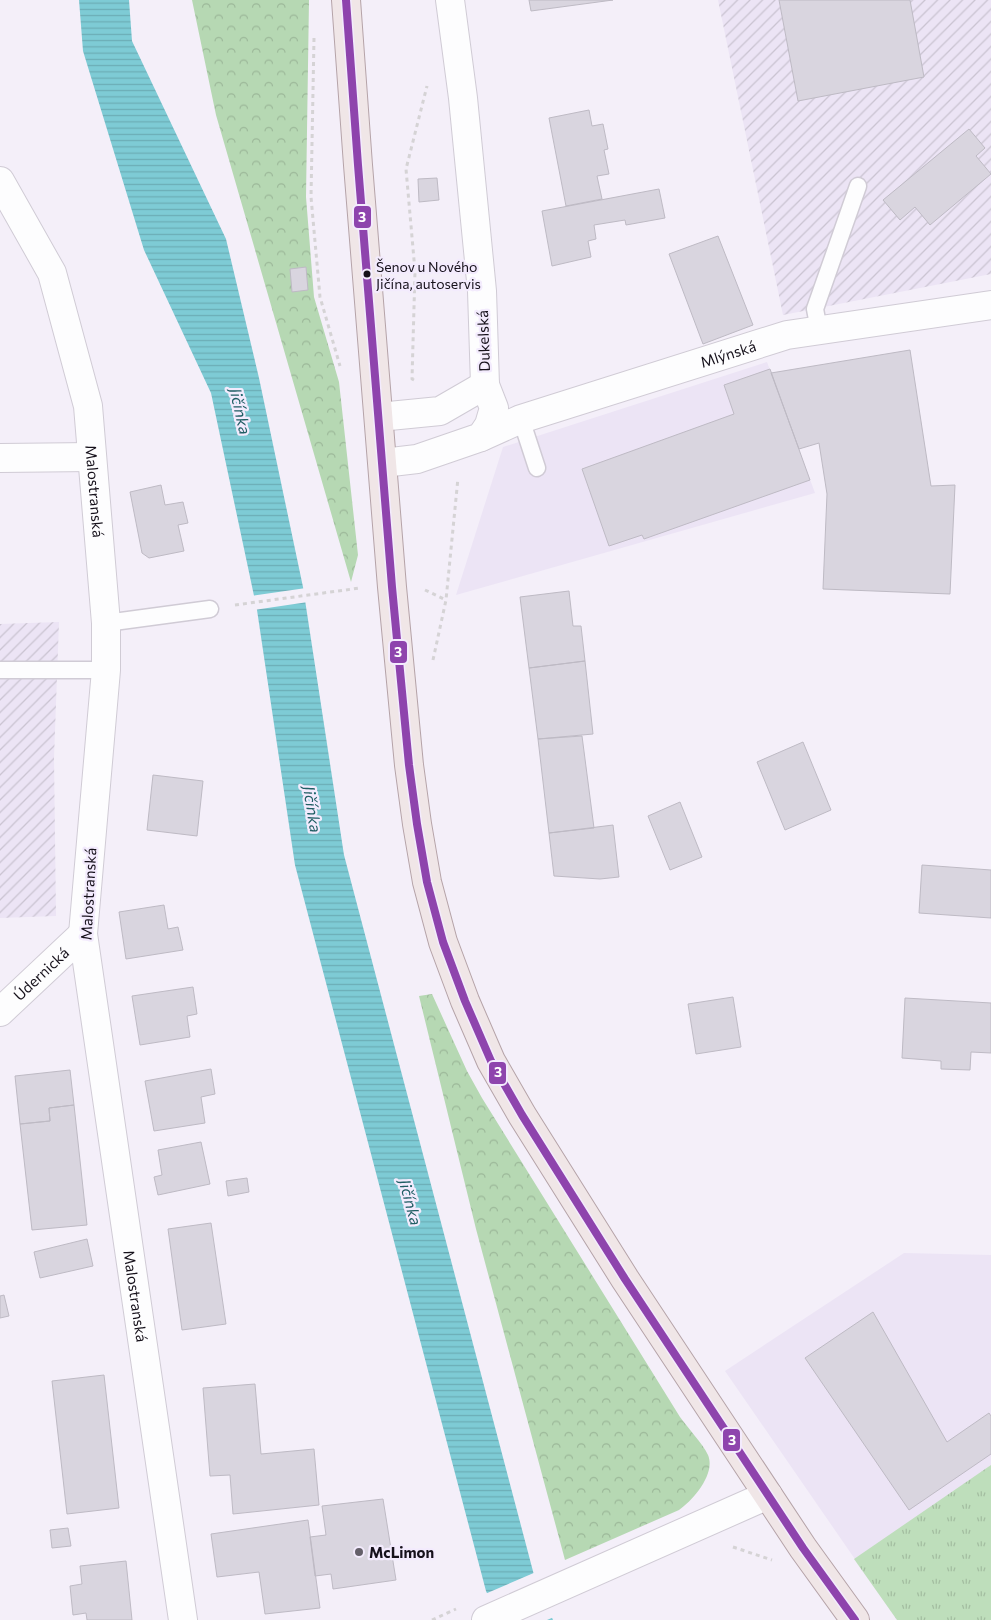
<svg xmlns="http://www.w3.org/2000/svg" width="991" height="1620" font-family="Commissioner,sans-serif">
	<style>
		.built { fill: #ece4f5 }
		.industrial { fill: url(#industrial-furrows) }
		.grass { fill: url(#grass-tufts) }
		.forest { fill: url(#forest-crowns) }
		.water { fill: url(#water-rules) }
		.pier { fill: #f4eff9 }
		.building { fill: #d9d5df; stroke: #bebac4 }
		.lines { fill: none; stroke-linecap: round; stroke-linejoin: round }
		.lane-casing { stroke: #d0cbd5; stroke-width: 19 }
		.street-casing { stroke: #d0cbd5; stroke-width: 30 }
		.primary-casing { stroke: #b5a3a8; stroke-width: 30 }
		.path { stroke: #d5d3d5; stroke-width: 3; stroke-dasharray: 4 4; stroke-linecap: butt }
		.lane { stroke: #fdfdfe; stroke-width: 16 }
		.street { stroke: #fdfdfe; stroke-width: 28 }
		.primary { stroke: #f0e6e7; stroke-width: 28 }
		.bus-1-casing { stroke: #f3ebfd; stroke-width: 11 }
		.bus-1 { stroke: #8e44ad; stroke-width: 8 }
		.bus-dot { fill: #16111b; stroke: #f3ebfd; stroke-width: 2 }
		.poi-dot { fill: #645f69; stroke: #f3ebfd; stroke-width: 2 }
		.labels { text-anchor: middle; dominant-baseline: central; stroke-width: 4.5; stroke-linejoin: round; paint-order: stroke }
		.bus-label { font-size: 14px; fill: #16111b; stroke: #f3ebfd; text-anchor: start }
		.street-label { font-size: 15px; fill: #16111b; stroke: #f3ebfd }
		.poi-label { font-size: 15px; font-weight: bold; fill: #16111b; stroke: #f3ebfd; text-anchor: start }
		.water-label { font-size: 16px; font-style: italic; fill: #205e64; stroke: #f3ebfd }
		.line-badge { stroke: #f3ebfd; stroke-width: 2 }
		.badge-label { font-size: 14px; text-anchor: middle; font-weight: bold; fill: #fff }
	</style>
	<defs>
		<pattern id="industrial-furrows" width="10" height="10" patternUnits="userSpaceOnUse" patternTransform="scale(1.25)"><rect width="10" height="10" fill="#ece4f5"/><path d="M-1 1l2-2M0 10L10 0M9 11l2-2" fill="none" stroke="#cac3d1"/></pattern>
		<pattern id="grass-tufts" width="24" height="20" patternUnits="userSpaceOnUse" patternTransform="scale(1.25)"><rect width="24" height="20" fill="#bedebb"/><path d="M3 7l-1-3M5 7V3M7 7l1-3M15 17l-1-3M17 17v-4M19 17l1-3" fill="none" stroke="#a3bda0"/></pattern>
		<pattern id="forest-crowns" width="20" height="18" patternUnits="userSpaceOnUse" patternTransform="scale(1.25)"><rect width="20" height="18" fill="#b6d8b3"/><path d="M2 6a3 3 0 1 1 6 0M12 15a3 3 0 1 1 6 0" fill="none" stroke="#9cb899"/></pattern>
		<pattern id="water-rules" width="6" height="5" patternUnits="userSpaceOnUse" patternTransform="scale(1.25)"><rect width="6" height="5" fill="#7ecbd5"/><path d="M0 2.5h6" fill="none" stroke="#6cadb6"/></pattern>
	</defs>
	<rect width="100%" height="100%" fill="#f4eff9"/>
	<!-- built -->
	<path class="built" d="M 767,362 L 815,493 L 456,595 L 503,447 Z
		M 904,1253 L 991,1255 L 991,1620 L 897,1620 L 725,1371 Z"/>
	<!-- industrial -->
	<path class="industrial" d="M 718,0 L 991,0 L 991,274 L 783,315 Z
		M 59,622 L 54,758 L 56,916 L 0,918 L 0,624 Z"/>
	<!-- grass -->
	<path class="grass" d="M 991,1465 L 991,1620 L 897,1620 L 854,1559 Z"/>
	<!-- forest -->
	<path class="forest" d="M 192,0 L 309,0 L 306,197 L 314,297 L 339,382 L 358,555 L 351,582 L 216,115 Z
		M 432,994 L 467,1071 L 482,1098 L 680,1417 C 687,1427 703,1444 708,1455 C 716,1474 693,1500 679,1510 L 565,1560 L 476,1229 L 419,996 Z"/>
	<!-- water -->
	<path class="water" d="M 79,0 L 129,0 L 132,41 L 226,239 L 259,378 L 303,587 L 344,855 L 534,1575 L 553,1620 L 499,1620 L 486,1591 L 295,865 L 257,610 L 211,393 L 144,250 L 83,51 Z"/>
	<!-- pier -->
	<path class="pier" d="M 306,588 L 308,602 L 254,610 L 251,596 Z
		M 536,1572 L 554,1617 L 547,1620 L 496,1620 L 485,1594 Z"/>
	<!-- building -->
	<path class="building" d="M 529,0 L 613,0 L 531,11 Z
		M 779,0 L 910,0 L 924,77 L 798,101 Z
		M 589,110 L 592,126 L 603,124 L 608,149 L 604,150 L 609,174 L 597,176 L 602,199 L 566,206 L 549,118 Z
		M 969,129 L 985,148 L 976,156 L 991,174 L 930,225 L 915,207 L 900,220 L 883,200 Z
		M 437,178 L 439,200 L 419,202 L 418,179 Z
		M 659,189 L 665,218 L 626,225 L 625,220 L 594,225 L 596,239 L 588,241 L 591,257 L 552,266 L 542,211 Z
		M 718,236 L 753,325 L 703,344 L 669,254 Z
		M 306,267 L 308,290 L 292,292 L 290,269 Z
		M 910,350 L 931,486 L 955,485 L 950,594 L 823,589 L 827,494 L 819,443 L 799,449 L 771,373 Z
		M 770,369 L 810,480 L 644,539 L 642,535 L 609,546 L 582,469 L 734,414 L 724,385 Z
		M 161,485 L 165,505 L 183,502 L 188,523 L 178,525 L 184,551 L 149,558 L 142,553 L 130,492 Z
		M 569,591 L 573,626 L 581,626 L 585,661 L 529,668 L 520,597 Z
		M 585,661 L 593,734 L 538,739 L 529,668 Z
		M 582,736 L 594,828 L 549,833 L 538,739 Z
		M 803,742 L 831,810 L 785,830 L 757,762 Z
		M 153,775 L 203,781 L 197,836 L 147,830 Z
		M 680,802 L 702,857 L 670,870 L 648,816 Z
		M 613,825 L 619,877 L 600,879 L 554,876 L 549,833 Z
		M 922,865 L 991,870 L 991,918 L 919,913 Z
		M 164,905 L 168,929 L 178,927 L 183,950 L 126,959 L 119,912 Z
		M 193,987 L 197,1014 L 187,1016 L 190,1037 L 140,1045 L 132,996 Z
		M 733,997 L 741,1047 L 696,1054 L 688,1004 Z
		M 905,998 L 991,1003 L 991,1053 L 971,1052 L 970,1070 L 941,1069 L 941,1061 L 902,1058 Z
		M 211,1069 L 215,1094 L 201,1097 L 205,1123 L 154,1131 L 145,1081 Z
		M 70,1070 L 74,1105 L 49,1108 L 50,1121 L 20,1124 L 15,1076 Z
		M 74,1105 L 87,1225 L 32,1230 L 20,1124 L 50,1121 L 49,1108 Z
		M 201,1142 L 210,1184 L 158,1195 L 154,1177 L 162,1175 L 158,1150 Z
		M 247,1178 L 249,1192 L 228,1196 L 226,1181 Z
		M 211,1223 L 226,1324 L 182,1330 L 168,1229 Z
		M 87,1239 L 93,1266 L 40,1278 L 34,1252 Z
		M 4,1295 L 9,1316 L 0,1318 L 0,1296 Z
		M 873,1312 L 947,1442 L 989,1413 L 991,1416 L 991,1454 L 909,1510 L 805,1358 Z
		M 104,1375 L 119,1508 L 67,1514 L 52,1381 Z
		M 255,1384 L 261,1454 L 314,1449 L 319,1505 L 233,1514 L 230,1475 L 210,1476 L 203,1388 Z
		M 383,1499 L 396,1580 L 333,1589 L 331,1574 L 315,1576 L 310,1537 L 326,1535 L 322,1506 Z
		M 308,1520 L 320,1608 L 265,1614 L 259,1572 L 217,1577 L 211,1534 Z
		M 68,1528 L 71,1546 L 52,1548 L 50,1530 Z
		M 126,1561 L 132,1620 L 87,1620 L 86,1613 L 73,1615 L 70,1586 L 82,1584 L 80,1566 Z"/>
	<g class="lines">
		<defs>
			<path id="lane" d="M 819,330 L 815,309 L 858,186
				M 521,419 L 537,468
				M 106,623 L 210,609
				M 0,670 L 106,670"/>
			<g id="street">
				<path id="s1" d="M 0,181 L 52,273 L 88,406 L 106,623 L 106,670 L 83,934 L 183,1620"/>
				<path d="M 379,417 L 440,411 L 485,385"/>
				<path id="s2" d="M 481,437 L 521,419 L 787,335 L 991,305"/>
				<path d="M 0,458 L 92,457"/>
				<path d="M 383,463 L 417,459 L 481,437 L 489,425 L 494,408 L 485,385 L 482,291 L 463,98 L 450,0"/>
				<path id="s3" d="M 0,1012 L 83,934"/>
				<path d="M 486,1620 L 768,1495"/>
			</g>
			<path id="primary" d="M 346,0 L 358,165 L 392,587 L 409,765 L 417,824 L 427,882 L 443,942 L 465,1001 L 491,1061 L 522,1115 L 625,1279 L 803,1548 L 855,1620"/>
		</defs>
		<!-- lane casing -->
		<use href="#lane" class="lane-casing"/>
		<!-- street casing -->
		<use href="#street" class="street-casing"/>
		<!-- primary casing -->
		<use href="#primary" class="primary-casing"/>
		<!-- path -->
		<path class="path" d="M 314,38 L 311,197 L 320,297 L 340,366
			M 414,380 L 412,379 L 415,271 L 406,169 L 427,86
			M 425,590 L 446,600
			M 235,605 L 360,588
			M 433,660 L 446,600 L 458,478
			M 733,1547 L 772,1560
			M 432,1620 L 456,1609"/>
		<!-- lane -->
		<use href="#lane" class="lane"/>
		<!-- street -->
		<use href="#street" class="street"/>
		<!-- primary -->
		<use href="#primary" class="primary"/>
		<defs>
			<path id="bus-1" d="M 346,0 L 358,165 L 392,587 L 409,765 L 417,824 L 427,882 L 443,942 L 465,1001 L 491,1061 L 522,1115 L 625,1279 L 803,1548 L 855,1620"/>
		</defs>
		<!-- bus-1 casing -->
		<use href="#bus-1" class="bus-1-casing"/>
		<!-- bus-1 -->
		<use href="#bus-1" class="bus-1"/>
	</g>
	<!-- markers -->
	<circle class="bus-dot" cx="367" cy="274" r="4.5"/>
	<circle class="poi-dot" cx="359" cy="1552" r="5"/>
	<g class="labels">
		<!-- bus labels -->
		<g class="bus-label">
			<text x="376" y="266">Šenov u Nového<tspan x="376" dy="17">Jičína, autoservis</tspan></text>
		</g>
		<!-- street labels -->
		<g class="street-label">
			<text transform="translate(483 341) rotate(-92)">Dukelská</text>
			<text stroke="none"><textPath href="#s2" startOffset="261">Mlýnská</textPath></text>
			<text stroke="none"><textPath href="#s1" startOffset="329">Malostranská</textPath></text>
			<text transform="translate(88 894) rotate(-87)">Malostranská</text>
			<text stroke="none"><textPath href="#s3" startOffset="56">Údernická</textPath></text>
			<text stroke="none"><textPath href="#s1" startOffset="1139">Malostranská</textPath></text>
		</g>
		<!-- poi labels -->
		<g class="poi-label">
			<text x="369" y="1552">McLimon</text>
		</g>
		<!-- water labels -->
		<g class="water-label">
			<text transform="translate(241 411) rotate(77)">Jičínka</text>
			<text transform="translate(313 809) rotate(81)">Jičínka</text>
			<text transform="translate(411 1202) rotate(75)">Jičínka</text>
		</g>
	</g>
	<g class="line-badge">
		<rect x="353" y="205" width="19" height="24" rx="5" fill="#8e44ad"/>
		<rect x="389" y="640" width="19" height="24" rx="5" fill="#8e44ad"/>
		<rect x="488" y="1061" width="19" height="24" rx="5" fill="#8e44ad"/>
		<rect x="722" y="1428" width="19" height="24" rx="5" fill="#8e44ad"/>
	</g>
	<g class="badge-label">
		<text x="362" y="222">3</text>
		<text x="398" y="657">3</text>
		<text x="498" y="1077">3</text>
		<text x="732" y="1445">3</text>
	</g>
</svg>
